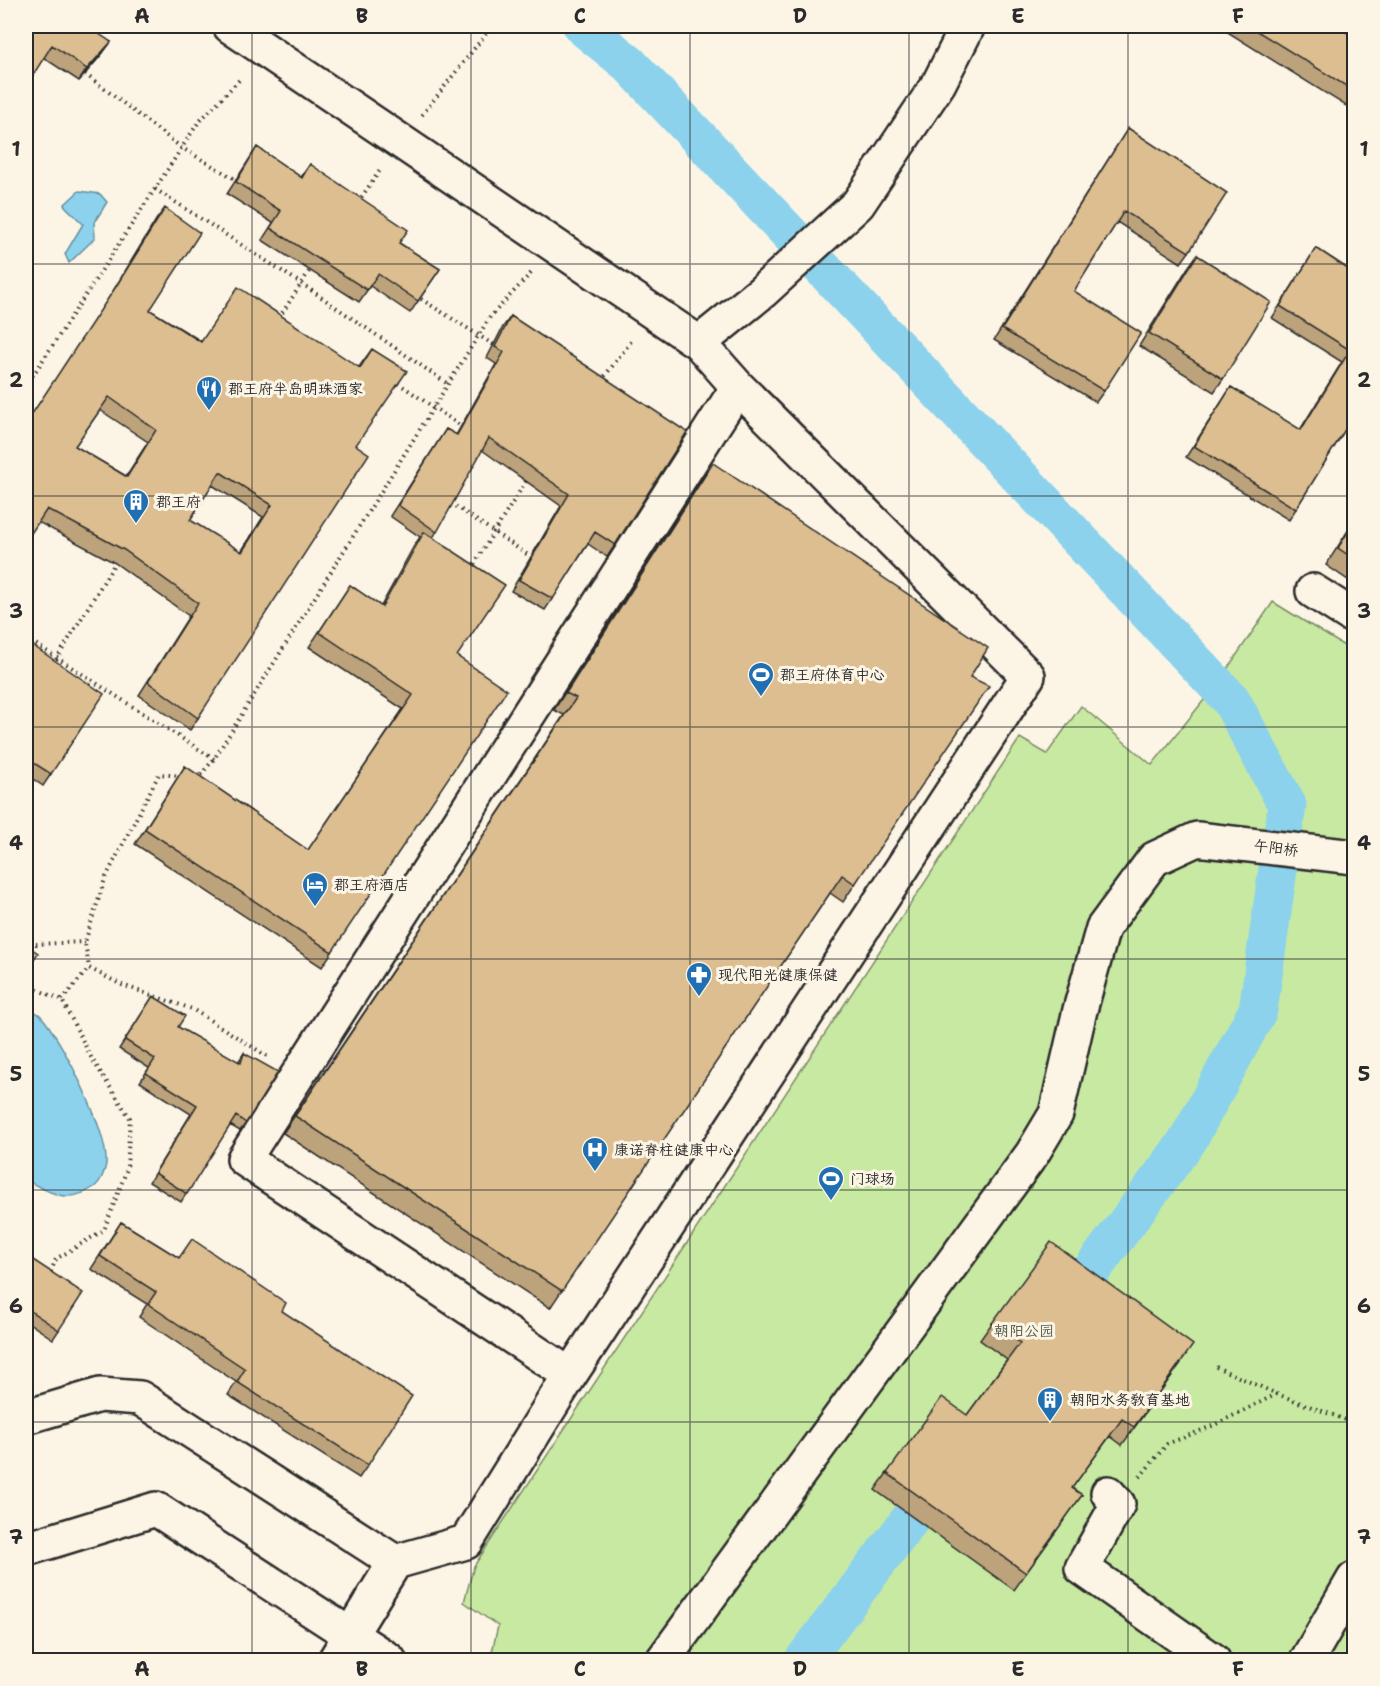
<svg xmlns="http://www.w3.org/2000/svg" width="1380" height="1686" font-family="'Shantell Sans','LXGW WenKai TC',sans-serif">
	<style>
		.green { fill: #c8e9a2; stroke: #7a8a66; stroke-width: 1.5 }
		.water { fill: #8cd2ed; stroke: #658f9f; stroke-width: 1.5 }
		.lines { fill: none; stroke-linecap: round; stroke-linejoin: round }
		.canal { stroke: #8cd2ed; stroke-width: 39 }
		.minor-casing { stroke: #2b2b2b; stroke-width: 38 }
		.path { stroke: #2b2b2b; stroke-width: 4; stroke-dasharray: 1.5 4.5; stroke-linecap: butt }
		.minor { stroke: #fcf5e5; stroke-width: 33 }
		.wall { fill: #bda37c; stroke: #2b2b2b; stroke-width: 1.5; fill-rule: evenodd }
		.shaded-wall { fill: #9a8565; stroke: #2b2b2b; stroke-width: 1.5 }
		.building { fill: #dcbe90; stroke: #2b2b2b; stroke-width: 1.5; fill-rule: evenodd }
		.grid { fill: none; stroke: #2b2b2b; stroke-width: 1.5; stroke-opacity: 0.55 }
		.labels { text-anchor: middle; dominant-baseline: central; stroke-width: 6; stroke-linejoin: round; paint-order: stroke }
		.poi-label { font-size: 15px; fill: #2b2b2b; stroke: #fcf5e5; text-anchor: start }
		.street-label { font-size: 15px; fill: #2b2b2b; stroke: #fcf5e5 }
		.park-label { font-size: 15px; fill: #525a49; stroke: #fcf5e5 }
		.neatline { fill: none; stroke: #2b2b2b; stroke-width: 2 }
		.grid-label { font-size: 20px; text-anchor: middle; font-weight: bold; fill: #2b2b2b }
	</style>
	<rect width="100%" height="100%" fill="#fcf5e5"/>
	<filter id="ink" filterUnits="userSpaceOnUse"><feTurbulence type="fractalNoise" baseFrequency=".0167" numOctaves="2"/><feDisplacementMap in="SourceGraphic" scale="12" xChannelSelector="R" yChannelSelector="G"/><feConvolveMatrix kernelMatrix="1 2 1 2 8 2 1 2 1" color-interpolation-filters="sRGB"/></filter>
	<g filter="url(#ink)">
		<!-- green -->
		<path class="green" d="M 1273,602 L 1354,652 L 1354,1660 L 506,1660 L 492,1652 L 498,1626 L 464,1602 L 474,1566 L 1020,738 L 1047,754 L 1081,706 L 1152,765 L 1216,685 Z"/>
		<!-- water -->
		<path class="water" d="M 79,191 L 100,194 L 107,202 L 94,223 L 95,238 L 69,263 L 65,254 L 83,224 L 64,205 Z
			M 26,1007 C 31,1010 37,1012 41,1016 C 63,1041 108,1131 106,1164 C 105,1172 100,1183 94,1187 C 68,1205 51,1193 26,1180 Z"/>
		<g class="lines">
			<!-- canal -->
			<path class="canal" d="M 582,26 L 629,64 L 1231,700 L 1287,805 L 1258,1010 L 1188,1140 L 1060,1313
				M 804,1660 L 945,1473"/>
			<defs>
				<path id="minor" d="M 230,26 L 699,343 L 762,292 L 858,204 L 939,83 L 968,26
					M 699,343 L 738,387 L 1028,676 L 570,1375 L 244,1159 L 738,387
					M 1313,591 L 1354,617
					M 26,1417 L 100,1395 L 140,1398 L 395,1562
					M 1108,1493 L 1118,1504 L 1082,1568 L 1213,1660
					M 26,1549 L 156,1509 L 389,1660
					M 335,1660 L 395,1562 L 466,1542 L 570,1375
					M 663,1660 L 1032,1154 L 1056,1114 L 1080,1010 L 1103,928 L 1154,859 L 1197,839 L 1354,857
					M 1307,1660 L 1354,1579"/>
			</defs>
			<!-- minor casing -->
			<use href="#minor" class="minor-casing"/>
			<!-- path -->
			<path class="path" d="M 85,74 L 182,148 L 235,179
				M 422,115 L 492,26
				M 155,189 L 302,284 L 448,384
				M 358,202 L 381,169
				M 421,299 L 494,345
				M 279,318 L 310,270
				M 601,381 L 633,339
				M 398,383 L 461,426
				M 26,386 L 198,123 L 242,77
				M 451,503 L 531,557
				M 471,569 L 528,478
				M 26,638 L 214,759
				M 53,665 L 115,563
				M 182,776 L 159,774 L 105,879 L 85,942 L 89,968 L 122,985 L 192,1009 L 267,1056
				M 196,777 L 199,777 L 214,759 L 490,317 L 533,271
				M 26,937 L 36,944 L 85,942
				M 26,985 L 62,1000 L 92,1059 L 130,1118 L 127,1169 L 104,1230 L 56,1259 L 49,1276
				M 62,1000 L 89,968
				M 1216,1367 L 1277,1394 L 1354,1423
				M 1140,1477 L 1167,1444 L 1212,1426 L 1277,1394"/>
			<!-- minor -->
			<use href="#minor" class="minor"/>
		</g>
		<!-- wall -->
		<path class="wall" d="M 26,26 L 111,42 L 102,54 L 79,81 L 44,58 Z
			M 1218,26 L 1337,26 L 1354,37 L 1354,111 Z
			M 1128,128 L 1189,252 L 1181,263 L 1117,222 L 1074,291 L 1104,391 L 1096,402 L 994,340 Z
			M 257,147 L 301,177 L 310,164 L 399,243 L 440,269 L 410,313 L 370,286 L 359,302 L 262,240 L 273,223 L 227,194 Z
			M 165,208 L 150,310 L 201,341 L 359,367 L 372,349 L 356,445 L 198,718 L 190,730 L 139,695 L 189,616 L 115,563 L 38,522 L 107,301 L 156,220 ZM 100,410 L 148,442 L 126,476 L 75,446 ZM 212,485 L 263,517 L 241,552 L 190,520 Z
			M 1316,248 L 1354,273 L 1354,415 L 1289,520 L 1186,457 L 1231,387 L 1300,430 L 1342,362 L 1272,318 Z
			M 1197,255 L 1223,379 L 1214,392 L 1139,346 L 1187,269 Z
			M 511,316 L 615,545 L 607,557 L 588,544 L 545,610 L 511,591 L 561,506 L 482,450 L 433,538 L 457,656 L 332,952 L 322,967 L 135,844 L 185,766 L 308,850 L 403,709 L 309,647 L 350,585 L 381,606 L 414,546 L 420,537 L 390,516 L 446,429 L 456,435 L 496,364 L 487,358 L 503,327 Z
			M 713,463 L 970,677 L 855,884 L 843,902 L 830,893 L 550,1308 L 283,1133 L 564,715 L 554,710 L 701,480 Z
			M 1354,521 L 1354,584 L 1326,565 Z
			M 26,641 L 51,774 L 43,786 L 26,774 Z
			M 153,996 L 178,1027 L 238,1062 L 244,1053 L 246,1123 L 240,1131 L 230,1125 L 181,1202 L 149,1182 L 191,1114 L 140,1082 L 149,1068 L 119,1049 Z
			M 121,1222 L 179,1258 L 282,1311 L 368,1465 L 359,1478 L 228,1395 L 236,1382 L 139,1317 L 147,1304 L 91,1269 Z
			M 26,1258 L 59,1330 L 53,1339 L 26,1321 Z
			M 992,1323 L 1181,1363 L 1122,1445 L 1110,1436 L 1072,1488 L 1082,1495 L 1014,1590 L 875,1490 L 887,1473 L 967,1415 L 1007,1360 L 980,1340 Z"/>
		<!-- shaded-wall -->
		<path class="shaded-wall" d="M 111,42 L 102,54 L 79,81 L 87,69 Z"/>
		<!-- building -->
		<path class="building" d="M 26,26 L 87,26 L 111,42 L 87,69 L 52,45 L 26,86 Z
			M 1249,26 L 1337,26 L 1354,37 L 1354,91 Z
			M 1128,128 L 1227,193 L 1189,252 L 1124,211 L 1074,291 L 1141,333 L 1104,391 L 1002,329 Z
			M 257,147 L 302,178 L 310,164 L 408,230 L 399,243 L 440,269 L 418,301 L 378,274 L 367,290 L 270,228 L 281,211 L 236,182 Z
			M 165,208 L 200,233 L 150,310 L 201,342 L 238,287 L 360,368 L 372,349 L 407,371 L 356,445 L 369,454 L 198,718 L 148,682 L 198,603 L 124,550 L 47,509 L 26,541 L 26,423 L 115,288 ZM 109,397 L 156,430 L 127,477 L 75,446 ZM 220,472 L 272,505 L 242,552 L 190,520 Z
			M 1316,248 L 1354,273 L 1354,415 L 1296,509 L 1194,446 L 1231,387 L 1301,430 L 1350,350 L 1280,306 Z
			M 1197,255 L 1271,302 L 1223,379 L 1149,333 Z
			M 511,316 L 687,432 L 615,545 L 595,532 L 553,599 L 519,580 L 569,494 L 489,438 L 437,532 L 398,505 L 446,429 L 457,435 L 504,352 L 495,347 Z
			M 713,463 L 988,648 L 970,677 L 989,686 L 855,884 L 842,875 L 562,1291 L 295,1116 L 576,698 L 566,693 Z
			M 1354,522 L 1354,559 L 1338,548 Z
			M 424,532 L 505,585 L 457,656 L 507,690 L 332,952 L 145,829 L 185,766 L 308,850 L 413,695 L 319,632 L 350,585 L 382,607 Z
			M 26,641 L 104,694 L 51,774 L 26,758 Z
			M 26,945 L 38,953 L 26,971 Z
			M 153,996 L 185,1016 L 178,1027 L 241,1063 L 244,1053 L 278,1072 L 246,1123 L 236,1116 L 187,1194 L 155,1173 L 197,1105 L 146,1073 L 155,1059 L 125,1040 Z
			M 121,1222 L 179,1258 L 192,1239 L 286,1303 L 282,1311 L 412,1396 L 368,1465 L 237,1382 L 245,1369 L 148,1304 L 156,1292 L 100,1256 Z
			M 1051,1242 L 1193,1345 L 1134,1427 L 1122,1419 L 1072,1488 L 1082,1495 L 1026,1573 L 887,1473 L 942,1397 L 967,1415 L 1020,1343 L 992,1323 Z
			M 27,1256 L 83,1293 L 59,1330 L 26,1308 L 26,1258 Z"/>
	</g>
	<!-- grid -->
	<path class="grid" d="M 252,26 L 252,1660M 471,26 L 471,1660M 690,26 L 690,1660M 909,26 L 909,1660M 1128,26 L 1128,1660M 26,264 L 1354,264M 26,496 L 1354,496M 26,727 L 1354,727M 26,959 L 1354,959M 26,1190 L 1354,1190M 26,1422 L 1354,1422"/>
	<!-- icons -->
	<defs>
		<symbol id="restaurant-pin" viewBox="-11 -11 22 30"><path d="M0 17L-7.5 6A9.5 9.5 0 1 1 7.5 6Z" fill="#1f6fb2" stroke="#fcf5e5"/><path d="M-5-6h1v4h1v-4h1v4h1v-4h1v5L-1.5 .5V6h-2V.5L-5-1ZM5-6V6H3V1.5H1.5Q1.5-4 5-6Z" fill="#fff"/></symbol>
		<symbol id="building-pin" viewBox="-11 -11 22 30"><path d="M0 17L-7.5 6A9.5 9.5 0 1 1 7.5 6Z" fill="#1f6fb2" stroke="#fcf5e5"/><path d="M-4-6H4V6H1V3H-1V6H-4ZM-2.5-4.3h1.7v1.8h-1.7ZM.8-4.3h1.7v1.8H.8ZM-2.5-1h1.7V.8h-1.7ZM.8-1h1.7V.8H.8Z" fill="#fff"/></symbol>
		<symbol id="stadium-pin" viewBox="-11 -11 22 30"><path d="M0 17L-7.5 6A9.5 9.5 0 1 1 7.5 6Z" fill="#1f6fb2" stroke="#fcf5e5"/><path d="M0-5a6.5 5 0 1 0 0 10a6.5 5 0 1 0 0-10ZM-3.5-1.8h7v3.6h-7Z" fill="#fff"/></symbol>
		<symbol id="hotel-pin" viewBox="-11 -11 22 30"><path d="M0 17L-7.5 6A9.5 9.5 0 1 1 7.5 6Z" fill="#1f6fb2" stroke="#fcf5e5"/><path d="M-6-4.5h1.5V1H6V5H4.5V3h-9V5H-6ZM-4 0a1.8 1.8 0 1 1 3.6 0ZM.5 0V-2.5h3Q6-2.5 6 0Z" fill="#fff"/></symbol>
		<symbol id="pharmacy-pin" viewBox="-11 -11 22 30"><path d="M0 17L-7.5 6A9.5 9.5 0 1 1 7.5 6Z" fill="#1f6fb2" stroke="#fcf5e5"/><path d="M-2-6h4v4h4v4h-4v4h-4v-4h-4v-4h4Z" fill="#fff"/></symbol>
		<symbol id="hospital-pin" viewBox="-11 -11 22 30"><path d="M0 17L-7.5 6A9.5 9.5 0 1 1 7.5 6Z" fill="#1f6fb2" stroke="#fcf5e5"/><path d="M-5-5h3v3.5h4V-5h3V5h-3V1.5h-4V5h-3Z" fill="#fff"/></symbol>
	</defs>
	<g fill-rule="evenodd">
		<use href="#restaurant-pin" x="194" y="374" width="30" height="40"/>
		<use href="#building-pin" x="121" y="487" width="30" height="40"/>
		<use href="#stadium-pin" x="746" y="660" width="30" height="40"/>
		<use href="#hotel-pin" x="300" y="870" width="30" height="40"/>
		<use href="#pharmacy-pin" x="684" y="960" width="30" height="40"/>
		<use href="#hospital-pin" x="580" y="1135" width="30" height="40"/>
		<use href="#stadium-pin" x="816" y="1164" width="30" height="40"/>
		<use href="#building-pin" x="1035" y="1385" width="30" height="40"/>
	</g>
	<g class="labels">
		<!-- poi labels -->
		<g class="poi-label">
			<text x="228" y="389">郡王府半岛明珠酒家</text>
			<text x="156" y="502">郡王府</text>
			<text x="780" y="675">郡王府体育中心</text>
			<text x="334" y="885">郡王府酒店</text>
			<text x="718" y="975">现代阳光健康保健</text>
			<text x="614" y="1150">康诺脊柱健康中心</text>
			<text x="850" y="1179">门球场</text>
			<text x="1070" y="1400">朝阳水务教育基地</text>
		</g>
		<!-- street labels -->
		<g class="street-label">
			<text transform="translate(1276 848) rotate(7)">午阳桥</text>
		</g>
		<!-- park labels -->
		<g class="park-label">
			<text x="1024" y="1331">朝阳公园</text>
		</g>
	</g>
	<!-- margin -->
	<rect width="1380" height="1686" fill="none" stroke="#fcf5e5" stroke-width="66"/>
	<rect x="33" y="33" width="1314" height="1620" class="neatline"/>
	<g class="grid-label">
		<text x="142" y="23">A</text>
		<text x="362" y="23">B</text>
		<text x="580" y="23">C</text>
		<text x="800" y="23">D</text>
		<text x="1018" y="23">E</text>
		<text x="1238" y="23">F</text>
		<text x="16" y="156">1</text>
		<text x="1364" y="156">1</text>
		<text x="16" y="387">2</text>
		<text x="1364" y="387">2</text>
		<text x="16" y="618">3</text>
		<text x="1364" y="618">3</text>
		<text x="16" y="850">4</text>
		<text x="1364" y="850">4</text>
		<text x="16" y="1081">5</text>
		<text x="1364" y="1081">5</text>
		<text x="16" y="1313">6</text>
		<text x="1364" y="1313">6</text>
		<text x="16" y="1544">7</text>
		<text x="1364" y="1544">7</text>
		<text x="142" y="1676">A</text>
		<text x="362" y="1676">B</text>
		<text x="580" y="1676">C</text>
		<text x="800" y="1676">D</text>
		<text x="1018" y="1676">E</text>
		<text x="1238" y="1676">F</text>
	</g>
</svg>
